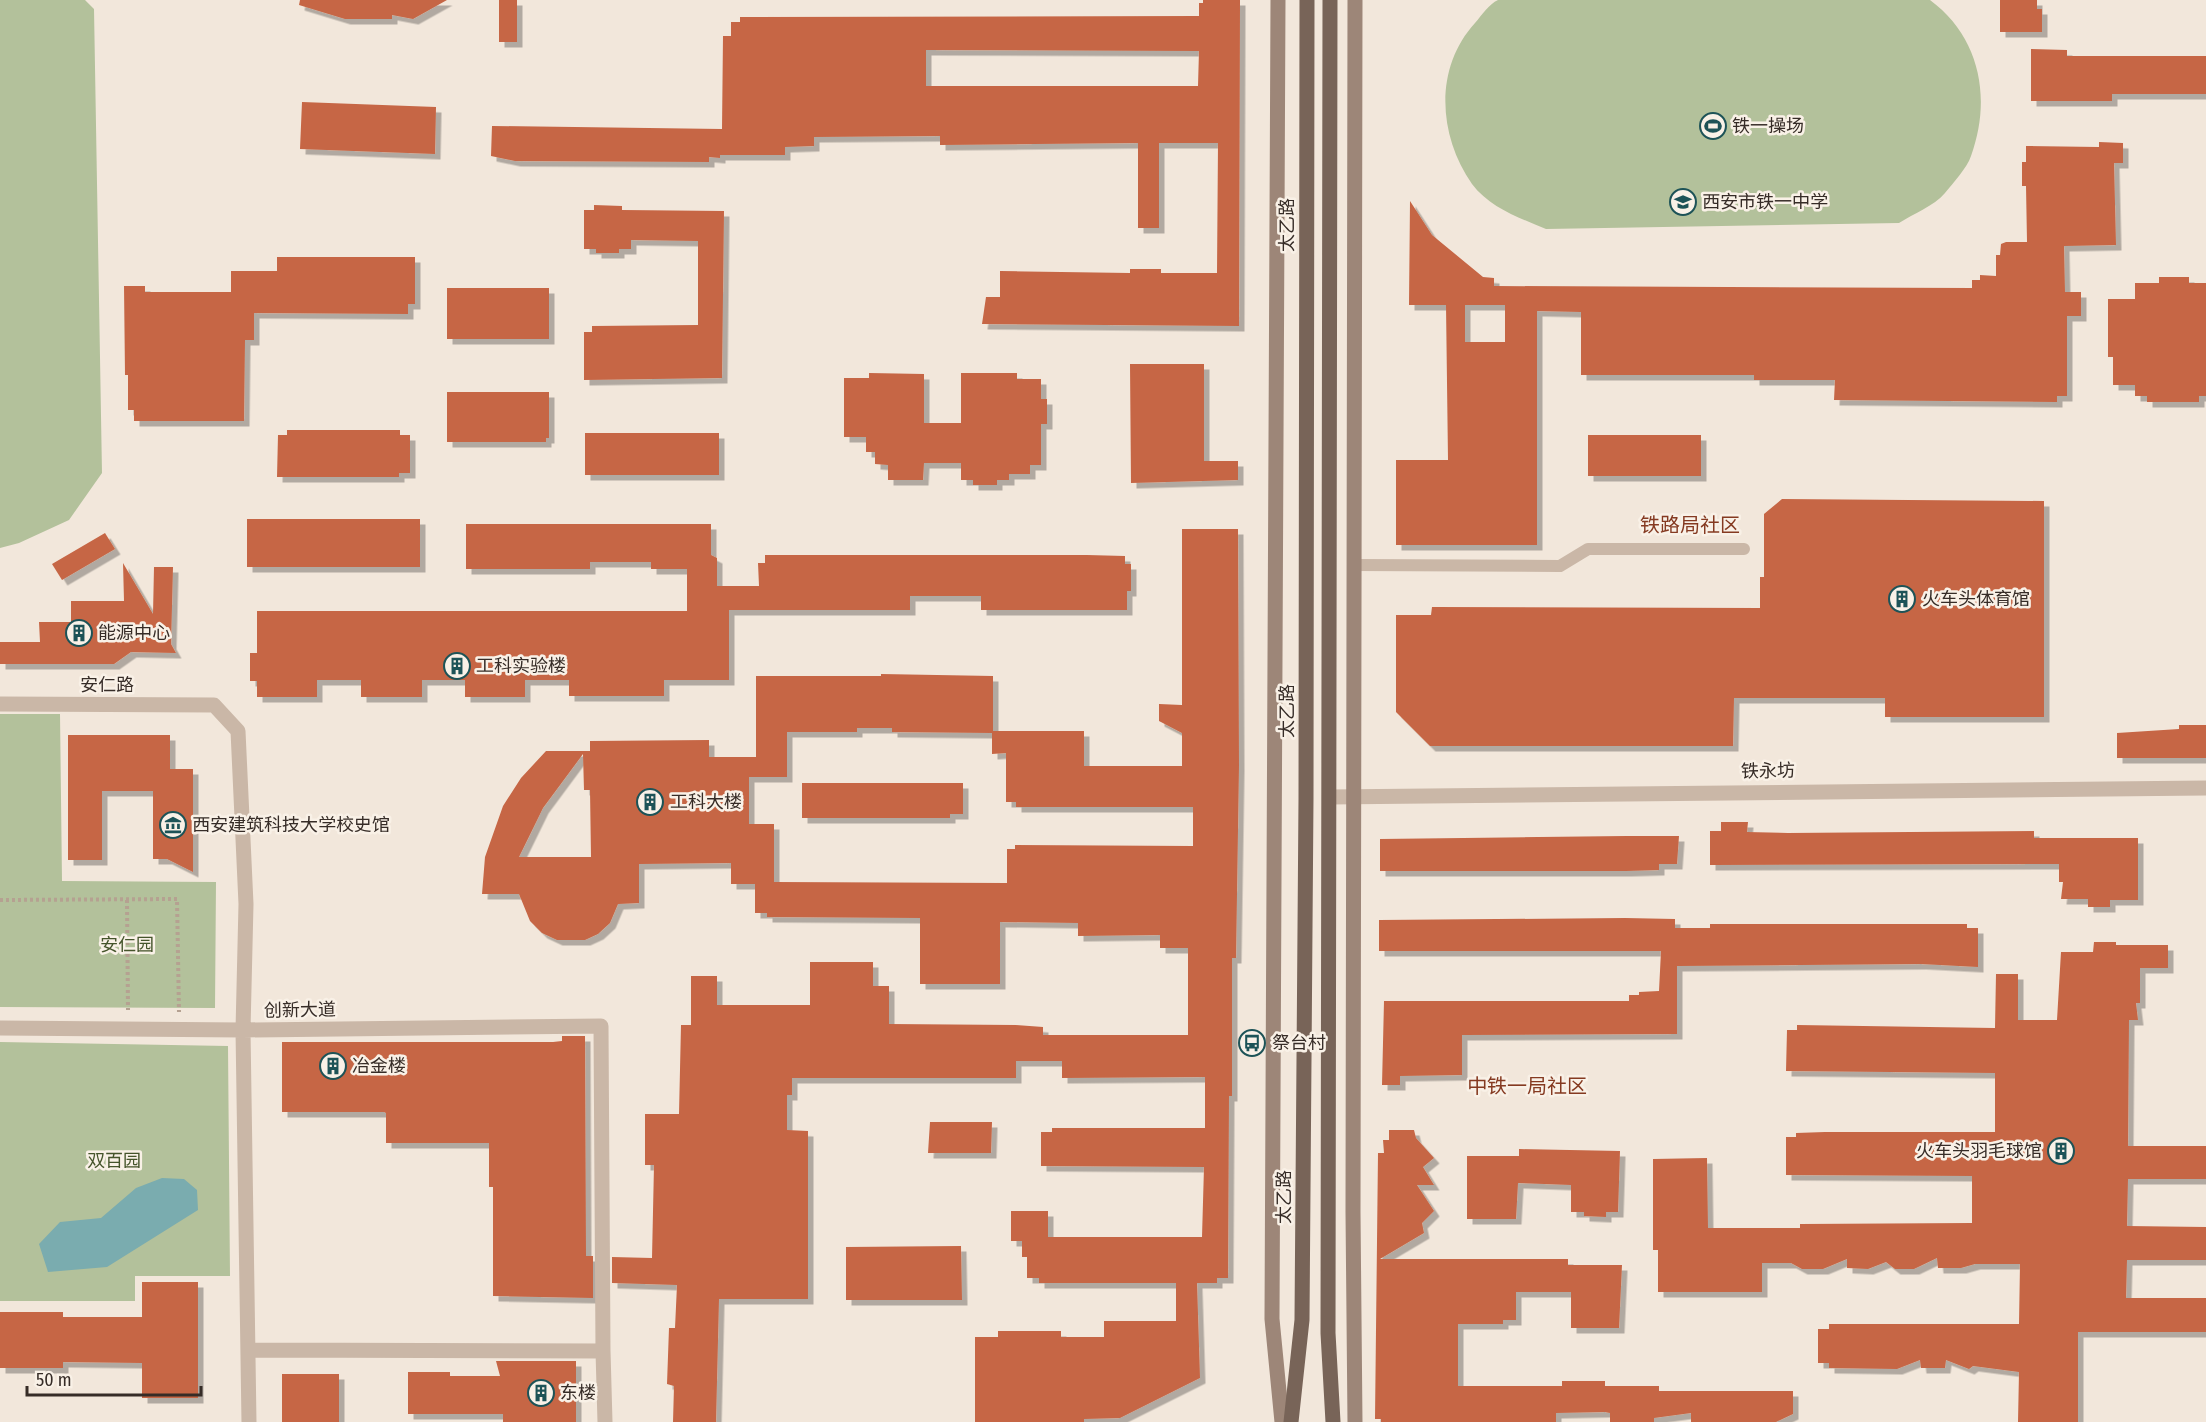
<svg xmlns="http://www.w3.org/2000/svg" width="2206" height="1422" font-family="'Fira Sans Condensed','Noto Sans SC',sans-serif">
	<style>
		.green { fill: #b3c19b }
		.water { fill: #7aacaf }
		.building { fill: #c66645; fill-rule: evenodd; filter: url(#shadow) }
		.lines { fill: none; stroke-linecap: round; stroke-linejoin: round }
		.path { stroke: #b5a191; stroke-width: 4; stroke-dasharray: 3 3; stroke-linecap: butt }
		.lane { stroke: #cab7a7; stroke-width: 12 }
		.street { stroke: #cab7a7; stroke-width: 15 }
		.secondary { stroke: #9d8678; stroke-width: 15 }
		.primary { stroke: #786458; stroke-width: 15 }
		.labels { text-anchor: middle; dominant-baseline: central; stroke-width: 5; stroke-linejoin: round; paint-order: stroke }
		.poi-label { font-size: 18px; fill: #362c27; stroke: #f9f1e7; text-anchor: start }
		.street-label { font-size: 18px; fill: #362c27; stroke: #f9f1e7 }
		.park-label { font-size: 18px; fill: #45542b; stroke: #f9f1e7 }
		.neighbourhood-label { font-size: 20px; fill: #853a21; stroke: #f9f1e7 }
	</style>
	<defs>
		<filter id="shadow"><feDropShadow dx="5.5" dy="5.5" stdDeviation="0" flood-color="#0004"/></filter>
	</defs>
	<rect width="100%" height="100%" fill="#f2e7db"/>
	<!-- green -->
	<path class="green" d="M 0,0 L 85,0 L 94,9 L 102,473 L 69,520 L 19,543 L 0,548 Z
		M 1498,0 L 1930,0 C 1980,37 1992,98 1971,156 C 1967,168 1953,183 1945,193 C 1934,206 1913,214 1899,223 L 1546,229 C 1520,218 1490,208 1472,184 C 1438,135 1434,68 1475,23 C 1482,15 1489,4 1498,0 Z
		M 0,714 L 60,714 L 62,881 L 216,882 L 215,1008 L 0,1007 Z
		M 0,1042 L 228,1046 L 230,1276 L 135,1276 L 135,1301 L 0,1301 Z"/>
	<!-- water -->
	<path class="water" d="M 162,1178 L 184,1179 L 197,1190 L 198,1210 L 107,1267 L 48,1272 L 39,1244 L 60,1222 L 101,1218 L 136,1188 Z"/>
	<!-- building -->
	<path class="building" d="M 300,0 L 447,0 L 413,19 L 392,15 L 392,19 L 345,19 L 299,5 Z
		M 499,0 L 517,0 L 517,42 L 499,42 Z
		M 1203,0 L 1240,0 L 1239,326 L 982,324 L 986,297 L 1000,297 L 1000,271 L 1130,273 L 1130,269 L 1161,269 L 1161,273 L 1217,273 L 1218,143 L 1159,143 L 1159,228 L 1138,228 L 1138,143 L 940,145 L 940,136 L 814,137 L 814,146 L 785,147 L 785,155 L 720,155 L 720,158 L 709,157 L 709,162 L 515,161 L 491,156 L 492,126 L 722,129 L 723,36 L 731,36 L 731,22 L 740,22 L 740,17 L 1199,16 L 1199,3 L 1203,3 ZM 926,50 L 1199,51 L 1198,86 L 926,86 Z
		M 2000,0 L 2037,0 L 2037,9 L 2042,9 L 2042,32 L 2000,32 Z
		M 2031,49 L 2067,50 L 2067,56 L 2206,56 L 2206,94 L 2112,94 L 2112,101 L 2031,101 Z
		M 302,102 L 436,107 L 435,154 L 300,149 Z
		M 2099,142 L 2123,143 L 2123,163 L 2114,163 L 2116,245 L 2064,246 L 2065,292 L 2081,292 L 2081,316 L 2067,316 L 2067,396 L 2057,396 L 2057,402 L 1834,400 L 1835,380 L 1754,380 L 1754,375 L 1581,375 L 1581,312 L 1537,311 L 1537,545 L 1396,545 L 1396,460 L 1448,460 L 1446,305 L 1409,305 L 1410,201 L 1432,235 L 1483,277 L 1494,278 L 1494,286 L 1972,288 L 1972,280 L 1980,280 L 1980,275 L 1996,276 L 1996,255 L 2000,255 L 2001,244 L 2006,242 L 2027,242 L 2026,186 L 2022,186 L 2022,162 L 2026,162 L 2026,146 L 2099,147 ZM 1465,305 L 1505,305 L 1505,342 L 1465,342 Z
		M 594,205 L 622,206 L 622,210 L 724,211 L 722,378 L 584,380 L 584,332 L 592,332 L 592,326 L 698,325 L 698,241 L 631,240 L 631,249 L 619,249 L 619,253 L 596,253 L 596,249 L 584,249 L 584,210 L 594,210 Z
		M 277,257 L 415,257 L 415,304 L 408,304 L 408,314 L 254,313 L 254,340 L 245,340 L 244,421 L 134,421 L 134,410 L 128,410 L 128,375 L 125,375 L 124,286 L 145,286 L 145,292 L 231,292 L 231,271 L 277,271 Z
		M 2159,277 L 2189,277 L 2189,283 L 2206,283 L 2206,396 L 2199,396 L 2199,402 L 2147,402 L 2147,396 L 2135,396 L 2135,385 L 2113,385 L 2113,357 L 2108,357 L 2108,299 L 2135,299 L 2135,283 L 2159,283 Z
		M 447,288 L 549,288 L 549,339 L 447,339 Z
		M 1130,364 L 1204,364 L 1204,461 L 1238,461 L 1238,480 L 1131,483 Z
		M 869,373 L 924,374 L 924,423 L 961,423 L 961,373 L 1017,373 L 1017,379 L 1041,379 L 1041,399 L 1047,399 L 1047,424 L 1041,424 L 1041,465 L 1030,465 L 1030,474 L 1009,474 L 1009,480 L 997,480 L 997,485 L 973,485 L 973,480 L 961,480 L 961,463 L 924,463 L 923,480 L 888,480 L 888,465 L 875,464 L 875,452 L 866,452 L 866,437 L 844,437 L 844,378 L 869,378 Z
		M 447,392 L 549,392 L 549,438 L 546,438 L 546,442 L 447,442 Z
		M 287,430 L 400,430 L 400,435 L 410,435 L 410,473 L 399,473 L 399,477 L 277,477 L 278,435 L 287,435 Z
		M 585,433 L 719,433 L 719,475 L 585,475 Z
		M 1588,435 L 1701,435 L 1701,476 L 1588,476 Z
		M 1782,499 L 2044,501 L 2044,717 L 1885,717 L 1885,698 L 1734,698 L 1733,746 L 1430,746 L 1396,712 L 1396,615 L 1431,615 L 1432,607 L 1760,608 L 1760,577 L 1764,577 L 1764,514 Z
		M 247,519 L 420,519 L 420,567 L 247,567 Z
		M 466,524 L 711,524 L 711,555 L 717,558 L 717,586 L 759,586 L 758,563 L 765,563 L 765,555 L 1087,555 L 1125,556 L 1125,564 L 1131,564 L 1131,591 L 1127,591 L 1127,610 L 981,610 L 981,596 L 910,596 L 910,610 L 729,610 L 729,680 L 664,680 L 664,696 L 569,696 L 569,680 L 525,680 L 525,697 L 465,697 L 465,680 L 422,680 L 422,697 L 361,697 L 361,680 L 317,680 L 317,697 L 257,697 L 257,681 L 250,681 L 250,653 L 257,653 L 257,611 L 687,611 L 687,569 L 651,569 L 651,562 L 590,562 L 590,569 L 466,569 Z
		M 1182,529 L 1238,529 L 1239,765 L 1236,958 L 1232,958 L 1232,1096 L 1229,1096 L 1228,1278 L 1217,1278 L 1217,1283 L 1197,1283 L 1200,1378 L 1120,1418 L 1084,1419 L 1084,1422 L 975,1422 L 975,1337 L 998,1337 L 998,1331 L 1061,1331 L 1061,1337 L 1104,1337 L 1104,1321 L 1176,1321 L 1176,1283 L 1039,1283 L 1039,1278 L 1027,1278 L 1027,1257 L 1022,1257 L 1022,1241 L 1011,1241 L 1011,1211 L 1048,1211 L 1048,1237 L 1202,1237 L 1204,1167 L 1041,1166 L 1041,1132 L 1052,1132 L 1052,1128 L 1205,1128 L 1205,1077 L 1062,1078 L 1062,1061 L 1016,1061 L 1016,1078 L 792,1078 L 792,1095 L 787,1095 L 787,1130 L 808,1131 L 808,1299 L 719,1299 L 716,1422 L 673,1422 L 674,1386 L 667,1384 L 669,1328 L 675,1328 L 677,1285 L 612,1283 L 612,1257 L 652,1258 L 654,1165 L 645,1165 L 645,1114 L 679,1114 L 681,1025 L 691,1025 L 691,976 L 717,976 L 717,1005 L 810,1005 L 810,962 L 873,962 L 873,986 L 889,986 L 889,1024 L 1016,1025 L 1043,1027 L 1043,1035 L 1188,1035 L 1188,948 L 1160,948 L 1160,935 L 1078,936 L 1078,923 L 1000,922 L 1000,984 L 920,984 L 920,918 L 767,917 L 767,913 L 755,913 L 755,884 L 731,884 L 731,863 L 639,864 L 639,903 L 618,904 L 610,923 L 598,934 L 585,940 L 557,940 L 542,933 L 530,921 L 519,894 L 482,894 L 485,857 L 503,806 L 521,778 L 546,751 L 590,751 L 590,741 L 709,740 L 709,757 L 756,757 L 756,676 L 881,676 L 881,674 L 993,676 L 993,731 L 1084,731 L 1084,766 L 1182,766 L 1182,733 L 1159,721 L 1159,704 L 1182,705 ZM 857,728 L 892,728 L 892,732 L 992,733 L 992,754 L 1006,753 L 1006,802 L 1016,802 L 1016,807 L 1193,807 L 1193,846 L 1015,845 L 1015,849 L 1007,849 L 1007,883 L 774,882 L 774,824 L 749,824 L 749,777 L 787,777 L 787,732 L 857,732 ZM 583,754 L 584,790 L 590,790 L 591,857 L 519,857 L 543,808 Z
		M 105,533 L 115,549 L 62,580 L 52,564 Z
		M 123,563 L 153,614 L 154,567 L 173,567 L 171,644 L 176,653 L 131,652 L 114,664 L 0,664 L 0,642 L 40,642 L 39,622 L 71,622 L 71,601 L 124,601 Z
		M 2179,725 L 2206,725 L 2206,758 L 2117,758 L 2117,733 L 2179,729 Z
		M 68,735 L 170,735 L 170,769 L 193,769 L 193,872 L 167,859 L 153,859 L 153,791 L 102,791 L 102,860 L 68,860 Z
		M 802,783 L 963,783 L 963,814 L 950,814 L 950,818 L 802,818 Z
		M 1721,822 L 1748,822 L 1747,832 L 1788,833 L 2034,831 L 2034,838 L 2138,838 L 2138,900 L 2110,900 L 2110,907 L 2088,907 L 2088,899 L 2061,899 L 2063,882 L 2059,882 L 2059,864 L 1710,865 L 1710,831 L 1721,831 Z
		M 1626,836 L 1679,836 L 1677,864 L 1659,864 L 1659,870 L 1626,871 L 1380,871 L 1380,839 Z
		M 1625,918 L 1675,919 L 1675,928 L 1710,928 L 1710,924 L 1967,924 L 1967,928 L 1978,928 L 1978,967 L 1921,964 L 1677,966 L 1677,1034 L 1462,1035 L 1462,1075 L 1400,1076 L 1400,1085 L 1382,1085 L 1384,1001 L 1629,1001 L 1629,995 L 1639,995 L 1639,992 L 1659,991 L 1661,951 L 1379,951 L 1379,920 Z
		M 2094,942 L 2116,942 L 2116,945 L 2168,945 L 2168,968 L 2140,968 L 2140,1003 L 2136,1003 L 2138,1020 L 2129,1020 L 2128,1146 L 2206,1146 L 2206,1179 L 2128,1179 L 2127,1226 L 2206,1227 L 2206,1260 L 2127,1260 L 2126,1298 L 2206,1298 L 2206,1332 L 2078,1332 L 2078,1422 L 2018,1422 L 2019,1372 L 1973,1366 L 1969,1369 L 1946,1360 L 1945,1368 L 1921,1368 L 1920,1360 L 1897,1369 L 1829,1368 L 1829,1363 L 1818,1363 L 1818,1329 L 1829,1329 L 1829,1324 L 2019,1324 L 2020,1264 L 1975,1264 L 1961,1268 L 1938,1268 L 1937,1258 L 1914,1269 L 1895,1269 L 1886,1262 L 1868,1269 L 1847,1268 L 1847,1259 L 1823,1269 L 1802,1269 L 1791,1263 L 1762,1263 L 1762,1292 L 1658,1292 L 1658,1250 L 1653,1250 L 1653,1159 L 1707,1158 L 1708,1228 L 1800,1228 L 1800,1224 L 1972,1223 L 1972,1176 L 1786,1175 L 1786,1137 L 1796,1137 L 1796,1133 L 1825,1132 L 1995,1132 L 1995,1073 L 1786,1071 L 1787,1030 L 1797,1030 L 1797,1025 L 1995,1028 L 1996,974 L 2018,974 L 2018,1020 L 2057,1020 L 2061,952 L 2093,952 Z
		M 562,1036 L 585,1036 L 586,1256 L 593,1256 L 593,1298 L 493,1296 L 493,1187 L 489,1187 L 489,1143 L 386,1143 L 386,1113 L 384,1112 L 282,1112 L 282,1042 L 553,1042 L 562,1041 Z
		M 930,1122 L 992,1122 L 991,1153 L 928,1153 Z
		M 1389,1130 L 1414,1130 L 1416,1138 L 1434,1158 L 1423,1167 L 1434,1185 L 1417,1185 L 1434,1211 L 1422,1223 L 1424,1233 L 1380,1259 L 1568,1259 L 1568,1265 L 1622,1265 L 1619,1328 L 1571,1328 L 1571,1292 L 1516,1292 L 1516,1320 L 1503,1320 L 1503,1324 L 1458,1324 L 1458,1386 L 1562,1386 L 1562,1381 L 1605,1381 L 1605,1386 L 1659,1386 L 1659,1391 L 1793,1391 L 1793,1414 L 1776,1422 L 1691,1422 L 1691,1413 L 1654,1418 L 1654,1422 L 1610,1422 L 1610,1413 L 1605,1412 L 1556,1413 L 1556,1422 L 1381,1422 L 1381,1419 L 1375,1419 L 1378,1153 L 1384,1153 L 1383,1140 L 1389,1140 Z
		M 1519,1149 L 1620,1151 L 1618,1212 L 1606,1212 L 1606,1217 L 1584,1216 L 1584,1212 L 1571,1212 L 1571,1185 L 1518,1183 L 1516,1219 L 1467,1219 L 1467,1156 L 1519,1156 Z
		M 961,1246 L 962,1300 L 846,1300 L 846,1247 Z
		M 142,1282 L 198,1282 L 198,1398 L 142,1398 L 142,1363 L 63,1362 L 63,1368 L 0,1368 L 0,1312 L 63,1312 L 63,1317 L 142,1317 Z
		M 496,1361 L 576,1361 L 576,1422 L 503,1422 L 503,1414 L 408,1414 L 408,1372 L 450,1372 L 450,1376 L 500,1376 Z
		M 282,1374 L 339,1374 L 339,1422 L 282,1422 Z"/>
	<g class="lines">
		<!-- path -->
		<path class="path" d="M 0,900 L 177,899 L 179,1012
			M 127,900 L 128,1010"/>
		<!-- lane -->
		<path class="lane" d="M 1354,565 L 1560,566 L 1588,549 L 1744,549"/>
		<!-- street -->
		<path class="street" d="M 0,704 L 214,705 L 238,731 L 246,904 L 243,1030 L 249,1422
			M 1330,797 L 2206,788
			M 0,1028 L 243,1030 L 601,1026 L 603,1351 L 249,1350
			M 603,1351 L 605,1422"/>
		<!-- secondary -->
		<path class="secondary" d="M 1278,0 L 1272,1319 L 1282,1422
			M 1355,1422 L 1353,1212 L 1355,0"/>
		<!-- primary -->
		<path class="primary" d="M 1330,0 L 1328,1333 L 1333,1422
			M 1291,1422 L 1302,1320 L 1306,798 L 1307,0"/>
	</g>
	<!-- icons -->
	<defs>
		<symbol id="stadium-ring" viewBox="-11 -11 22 22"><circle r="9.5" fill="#f9f1e7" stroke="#1d5357" stroke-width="1.5"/><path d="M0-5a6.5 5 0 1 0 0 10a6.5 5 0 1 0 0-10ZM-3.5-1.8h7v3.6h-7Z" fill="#1d5357"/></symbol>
		<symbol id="school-ring" viewBox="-11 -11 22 22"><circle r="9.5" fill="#f9f1e7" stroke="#1d5357" stroke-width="1.5"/><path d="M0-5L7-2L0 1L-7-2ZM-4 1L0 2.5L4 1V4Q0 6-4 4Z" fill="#1d5357"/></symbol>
		<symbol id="building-ring" viewBox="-11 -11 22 22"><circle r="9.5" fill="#f9f1e7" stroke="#1d5357" stroke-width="1.5"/><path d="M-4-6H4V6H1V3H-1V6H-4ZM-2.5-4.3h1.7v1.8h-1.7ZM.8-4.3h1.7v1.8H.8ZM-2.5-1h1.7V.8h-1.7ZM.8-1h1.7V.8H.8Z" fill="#1d5357"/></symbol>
		<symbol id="museum-ring" viewBox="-11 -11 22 22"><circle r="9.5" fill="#f9f1e7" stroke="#1d5357" stroke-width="1.5"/><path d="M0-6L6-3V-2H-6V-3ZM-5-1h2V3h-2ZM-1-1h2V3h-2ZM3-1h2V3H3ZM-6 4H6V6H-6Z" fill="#1d5357"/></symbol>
		<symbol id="bus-ring" viewBox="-11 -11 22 22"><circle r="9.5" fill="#f9f1e7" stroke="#1d5357" stroke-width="1.5"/><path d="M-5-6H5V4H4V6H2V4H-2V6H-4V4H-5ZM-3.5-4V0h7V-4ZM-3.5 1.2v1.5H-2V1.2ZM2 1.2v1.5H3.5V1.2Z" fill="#1d5357"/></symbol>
	</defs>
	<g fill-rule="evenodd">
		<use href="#stadium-ring" x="1698" y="111" width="30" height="30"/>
		<use href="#school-ring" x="1668" y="187" width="30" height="30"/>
		<use href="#building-ring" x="1887" y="584" width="30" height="30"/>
		<use href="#building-ring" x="64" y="618" width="30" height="30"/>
		<use href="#building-ring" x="442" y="651" width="30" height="30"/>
		<use href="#building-ring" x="635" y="787" width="30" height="30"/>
		<use href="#museum-ring" x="158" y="810" width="30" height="30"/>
		<use href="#bus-ring" x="1237" y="1028" width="30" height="30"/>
		<use href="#building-ring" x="318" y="1051" width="30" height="30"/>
		<use href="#building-ring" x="2046" y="1136" width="30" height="30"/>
		<use href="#building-ring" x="526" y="1378" width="30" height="30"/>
	</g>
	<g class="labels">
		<!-- poi labels -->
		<g class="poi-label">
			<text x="1732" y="126">铁一操场</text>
			<text x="1702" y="202">西安市铁一中学</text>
			<text x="1922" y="599">火车头体育馆</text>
			<text x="98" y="633">能源中心</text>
			<text x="476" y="666">工科实验楼</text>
			<text x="670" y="802">工科大楼</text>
			<text x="192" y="825">西安建筑科技大学校史馆</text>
			<text x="1272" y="1043">祭台村</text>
			<text x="352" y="1066">冶金楼</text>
			<text x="2042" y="1151" text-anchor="end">火车头羽毛球馆</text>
			<text x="560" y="1393">东楼</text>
		</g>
		<!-- street labels -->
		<g class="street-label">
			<text transform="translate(1287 225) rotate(-90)">太乙路</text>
			<text x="107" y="685">安仁路</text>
			<text transform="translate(1287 711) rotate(-90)">太乙路</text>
			<text transform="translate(1768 771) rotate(-1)">铁永坊</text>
			<text transform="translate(300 1010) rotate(-1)">创新大道</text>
			<text transform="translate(1284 1197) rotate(-90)">太乙路</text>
		</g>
		<!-- park labels -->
		<g class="park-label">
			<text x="127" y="945">安仁园</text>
			<text x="114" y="1161">双百园</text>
		</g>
		<!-- neighbourhood labels -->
		<g class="neighbourhood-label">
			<text x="1690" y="525">铁路局社区</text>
			<text x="1527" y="1086">中铁一局社区</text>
		</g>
	</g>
	<!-- scale -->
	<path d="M27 1386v9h174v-9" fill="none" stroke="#362c27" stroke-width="3"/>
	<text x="36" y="1386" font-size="18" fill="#362c27" stroke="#f9f1e7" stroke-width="4.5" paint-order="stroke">50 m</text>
</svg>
